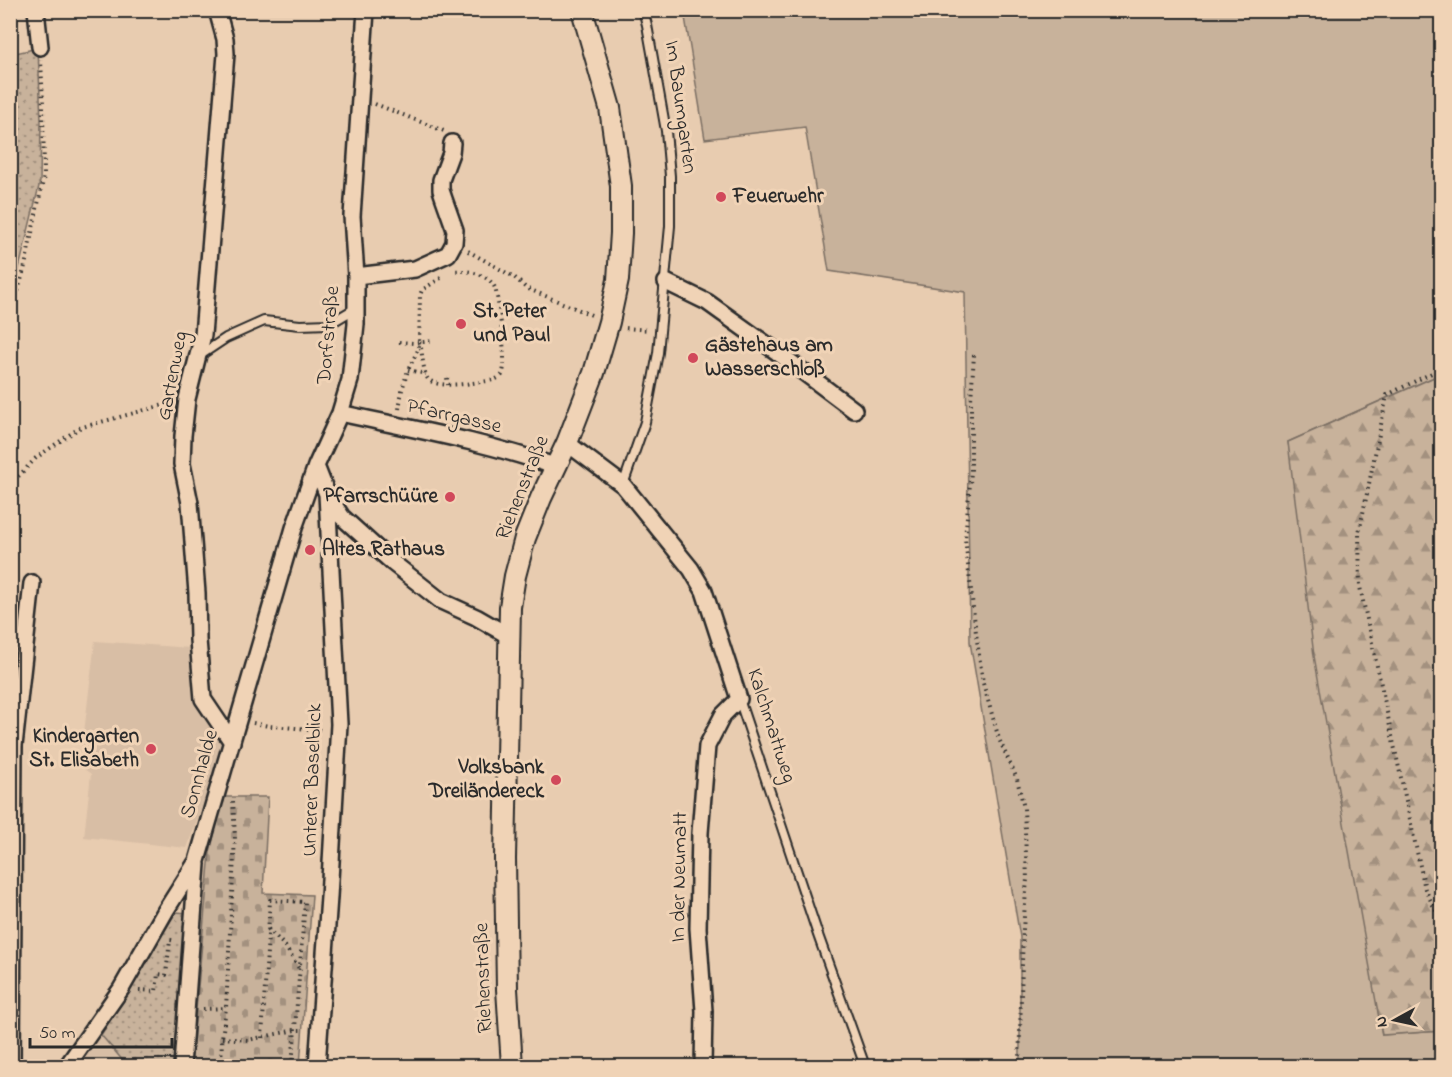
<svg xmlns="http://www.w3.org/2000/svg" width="1452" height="1077" font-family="'Indie Flower',sans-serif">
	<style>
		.built { fill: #d8bea5 }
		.grass { fill: #c8b29b; stroke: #7a6e63; stroke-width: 1.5 }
		.forest { fill: url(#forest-firs); stroke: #7a6e63; stroke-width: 1.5 }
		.cemetery { fill: url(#cemetery-stones); stroke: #7a6e63; stroke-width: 1.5 }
		.park { fill: url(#park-dots); stroke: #7a6e63; stroke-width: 1.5 }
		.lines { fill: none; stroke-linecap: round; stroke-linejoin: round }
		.service-casing { stroke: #2b2b2b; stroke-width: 12 }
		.minor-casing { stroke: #2b2b2b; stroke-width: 20 }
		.tertiary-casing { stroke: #2b2b2b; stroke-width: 24 }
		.path { stroke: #2b2b2b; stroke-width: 4; stroke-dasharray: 1.5 4.5; stroke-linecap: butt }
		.service { stroke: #f0d3b6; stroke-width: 8 }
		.minor { stroke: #f0d3b6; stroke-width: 15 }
		.tertiary { stroke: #f0d3b6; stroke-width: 20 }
		.poi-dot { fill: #d1495b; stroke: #f0d3b6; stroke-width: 2 }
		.labels { text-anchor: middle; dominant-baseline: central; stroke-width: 6; stroke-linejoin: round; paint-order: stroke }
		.street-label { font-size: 21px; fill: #2b2b2b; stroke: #f0d3b6 }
		.poi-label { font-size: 21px; font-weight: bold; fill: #2b2b2b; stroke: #f0d3b6; text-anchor: start }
	</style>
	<defs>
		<pattern id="forest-firs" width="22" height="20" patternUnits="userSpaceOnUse" patternTransform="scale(1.5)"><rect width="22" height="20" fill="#c8b29b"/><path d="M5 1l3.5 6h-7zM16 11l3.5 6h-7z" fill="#a3917f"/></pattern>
		<pattern id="cemetery-stones" width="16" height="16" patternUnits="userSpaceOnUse" patternTransform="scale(1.5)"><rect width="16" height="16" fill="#c8b29b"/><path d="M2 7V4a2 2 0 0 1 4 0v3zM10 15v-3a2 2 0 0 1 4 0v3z" fill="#a3917f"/></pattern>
		<pattern id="park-dots" width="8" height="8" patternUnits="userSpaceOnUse" patternTransform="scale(1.5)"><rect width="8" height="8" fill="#c8b29b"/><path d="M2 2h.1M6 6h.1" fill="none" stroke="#a3917f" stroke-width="1.8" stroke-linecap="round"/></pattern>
	</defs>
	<rect width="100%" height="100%" fill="#e8ccb0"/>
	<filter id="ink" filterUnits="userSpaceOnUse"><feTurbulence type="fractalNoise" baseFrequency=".0167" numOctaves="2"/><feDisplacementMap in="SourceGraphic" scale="12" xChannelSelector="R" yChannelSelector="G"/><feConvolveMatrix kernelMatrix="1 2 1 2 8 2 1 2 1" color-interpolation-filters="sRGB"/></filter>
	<g filter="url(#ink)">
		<!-- built -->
		<path class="built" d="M 95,641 L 190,648 L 198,707 L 222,743 L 221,754 L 187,848 L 84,837 L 91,774 L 80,766 Z
			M 101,1035 L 124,1062 L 126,1066 L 78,1066 Z"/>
		<!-- grass -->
		<path class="grass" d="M 684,11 L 1441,11 L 1441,374 L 1288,442 L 1382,1035 L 1441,1031 L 1441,1066 L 1020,1066 L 1020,937 L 970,642 L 965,292 L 829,271 L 805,127 L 705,139 Z"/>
		<!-- forest -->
		<path class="forest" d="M 1441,374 L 1441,1031 L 1382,1035 L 1314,656 L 1288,442 Z"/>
		<!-- cemetery -->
		<path class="cemetery" d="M 223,797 L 268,797 L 263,893 L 312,895 L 300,1066 L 191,1066 L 210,852 Z"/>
		<!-- park -->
		<path class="park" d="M 38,48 L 41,121 L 40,182 L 11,301 L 11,54 Z
			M 176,912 L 188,913 L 176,1066 L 126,1066 L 124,1062 L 101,1035 Z"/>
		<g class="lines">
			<defs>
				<path id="service" d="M 199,356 L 226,338 L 264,321 L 300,325 L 329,324 L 356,308
					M 623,485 L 645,422 L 658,353 L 670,226 L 670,176 L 666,131 L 647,25 L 643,10
					M 739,699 L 818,935 L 865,1066"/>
				<path id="minor" d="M 36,10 L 40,47
					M 217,10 L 225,39 L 226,54 L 203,335 L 187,399 L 183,436 L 182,464 L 190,503 L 197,593 L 198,640 L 203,699 L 232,742
					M 356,276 L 415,269 L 448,254 L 454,243 L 455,230 L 444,199 L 441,190 L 441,180 L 451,153 L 452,143
					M 666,282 L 707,302 L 777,352 L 854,410
					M 340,413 C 413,429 486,442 557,467
					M 567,443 L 623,485 L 691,569 L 704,591 L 739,699 L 723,715 L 707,746 L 700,833 L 698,928 L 704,1011 L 703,1066
					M 316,466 L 327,494 L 342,517 L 393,563 L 441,601 L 476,617 L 509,636
					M 12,1066 L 14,746 L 32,583
					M 67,1066 L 121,989 L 166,910 L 197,861 L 294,528 L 316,466 L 340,413 L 350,380 L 356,324 L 356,276 L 352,216 L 366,10
					M 182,1066 L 197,864
					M 317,1066 L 329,897 L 339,724 L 327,494"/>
				<path id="tertiary" d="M 512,1066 L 507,989 L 505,859 L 510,607 L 515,576 L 525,538 L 541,498 L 567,443 L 594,373 L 609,322 L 618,280 L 621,233 L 621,186 L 610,108 L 582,10"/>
			</defs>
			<!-- service casing -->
			<use href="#service" class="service-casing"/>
			<!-- minor casing -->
			<use href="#minor" class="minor-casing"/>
			<!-- tertiary casing -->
			<use href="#tertiary" class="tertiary-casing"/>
			<!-- path -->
			<path class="path" d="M 375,104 L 444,131
				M 468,251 L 514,277 L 526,288 L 594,316
				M 10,320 L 25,266 L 44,176 L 43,105 L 41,60
				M 626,328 L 648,330
				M 399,342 L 413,343 L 434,341
				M 420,342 C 422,350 423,373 428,379 C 438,390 479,382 494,380 C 498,378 499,378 502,375 C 508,364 499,310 497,296 C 496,293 496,289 494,286 C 486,273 467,270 453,271
				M 974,355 L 971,400 L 971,472 L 965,539 L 976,633 L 983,683 L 999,739 L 1017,779 L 1024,808 L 1027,879 L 1023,929 L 1019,1066
				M 1442,368 L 1387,395 L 1359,533 L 1360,587 L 1425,889 L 1442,923
				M 408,370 L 426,374
				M 447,378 L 448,385
				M 399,409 L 402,390 L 408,370 L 419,348 L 420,295 L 422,290 L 444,276
				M 10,485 L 36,458 L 79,428 L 171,403
				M 253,723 L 269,726 L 323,730
				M 268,929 L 285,946 L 300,970
				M 139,990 L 156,991 L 158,974 L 166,975 L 170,940 L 176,941
				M 203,1009 L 226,1008
				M 222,1038 L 248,1040 L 295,1030 L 303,1030
				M 262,1038 L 270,900 L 305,902 L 292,1066
				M 221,1066 L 222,1038 L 226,1008 L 235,837 L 233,801"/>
			<!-- service -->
			<use href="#service" class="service"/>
			<!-- minor -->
			<use href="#minor" class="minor"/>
			<!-- tertiary -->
			<use href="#tertiary" class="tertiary"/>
		</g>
	</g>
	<!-- markers -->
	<g class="poi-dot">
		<circle cx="721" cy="197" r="6"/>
		<circle cx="461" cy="324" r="6"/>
		<circle cx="693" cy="358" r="6"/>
		<circle cx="450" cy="497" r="6"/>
		<circle cx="310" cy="550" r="6"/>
		<circle cx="151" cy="749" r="6"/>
		<circle cx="556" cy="780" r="6"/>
	</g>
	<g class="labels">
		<!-- street labels -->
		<g class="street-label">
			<text transform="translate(680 107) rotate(82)">Im Baumgarten</text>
			<text transform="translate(329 335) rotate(-85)">Dorfstraße</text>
			<text transform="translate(173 376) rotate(-79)">Gartenweg</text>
			<text transform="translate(454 417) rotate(13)">Pfarrgasse</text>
			<text transform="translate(523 488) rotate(-68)">Riehenstraße</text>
			<text transform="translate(771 726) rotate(72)">Kalchmattweg</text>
			<text transform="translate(200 774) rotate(-74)">Sonnhalde</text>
			<text transform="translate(313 780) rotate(-88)">Unterer Baselblick</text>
			<text transform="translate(680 877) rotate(-89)">In der Neumatt</text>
			<text transform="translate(484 978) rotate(-92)">Riehenstraße</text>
		</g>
		<!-- poi labels -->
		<g class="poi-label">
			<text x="733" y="197">Feuerwehr</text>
			<text x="473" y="312">St. Peter<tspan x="473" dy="24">und Paul</tspan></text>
			<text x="705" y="346">Gästehaus am<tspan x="705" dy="24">Wasserschloß</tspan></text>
			<text x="438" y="497" text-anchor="end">Pfarrschüüre</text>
			<text x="322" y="550">Altes Rathaus</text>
			<text x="139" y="737" text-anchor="end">Kindergarten<tspan x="139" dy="24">St. Elisabeth</tspan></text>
			<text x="544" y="768" text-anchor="end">Volksbank<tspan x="544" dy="24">Dreiländereck</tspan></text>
		</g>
	</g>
	<!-- margin -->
	<rect width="1452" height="1077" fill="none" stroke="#f0d3b6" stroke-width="36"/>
	<rect x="18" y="18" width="1416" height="1041" fill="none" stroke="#2b2b2b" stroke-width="2" filter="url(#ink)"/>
	<!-- north arrow -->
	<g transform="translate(1395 1020) rotate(262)" stroke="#f0d3b6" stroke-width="4.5" paint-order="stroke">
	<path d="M0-4.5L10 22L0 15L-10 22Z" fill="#2b2b2b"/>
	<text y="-9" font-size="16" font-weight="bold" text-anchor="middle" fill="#2b2b2b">N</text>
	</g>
	<!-- scale -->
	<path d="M30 1038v9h142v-9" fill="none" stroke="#2b2b2b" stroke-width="3"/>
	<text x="39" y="1038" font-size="18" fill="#2b2b2b" stroke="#f0d3b6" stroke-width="4.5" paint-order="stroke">50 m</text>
</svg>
